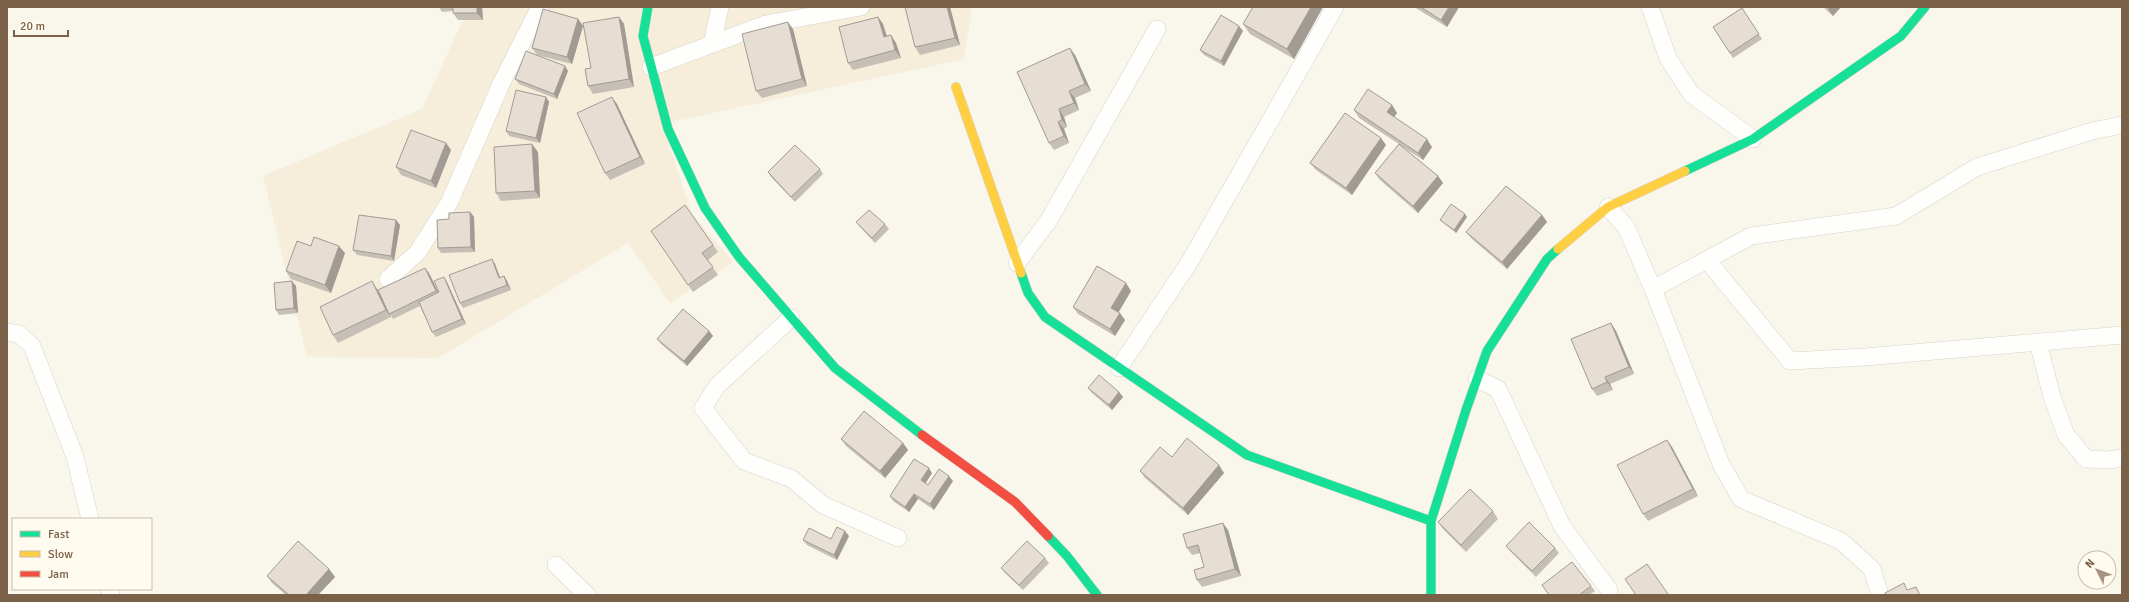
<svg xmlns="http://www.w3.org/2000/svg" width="2129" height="602" font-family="Signika,sans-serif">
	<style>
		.residential { fill: #f6eddb }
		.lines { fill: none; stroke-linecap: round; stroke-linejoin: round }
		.street-casing { stroke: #d8d3c9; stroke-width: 18 }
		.fast-casing { stroke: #d9d3c9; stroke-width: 10 }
		.slow-casing { stroke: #d9d3c9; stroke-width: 10 }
		.jam-casing { stroke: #d9d3c9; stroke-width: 10 }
		.street { stroke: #fefefc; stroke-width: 17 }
		.fast { stroke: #16e098; stroke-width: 9 }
		.slow { stroke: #ffcf43; stroke-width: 9 }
		.jam { stroke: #f24e42; stroke-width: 9 }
		.wall { fill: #c6bfb5 }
		.shaded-wall { fill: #a19b94 }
		.building { fill: #e6ded3; stroke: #a19b94 }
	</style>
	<rect width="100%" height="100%" fill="#f9f6ec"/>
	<!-- residential -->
	<path class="residential" d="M 469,7 L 539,8 L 972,7 L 964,59 L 662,124 L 692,214 L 733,262 L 670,303 L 628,243 L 438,358 L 307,357 L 263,176 L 422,109 Z"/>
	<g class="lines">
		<defs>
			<path id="street" d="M 1650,7 L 1668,58 L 1691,94 L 1753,139
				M 712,44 L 720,7
				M 651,67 L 766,24 L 861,7
				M 1608,207 L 1626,227 L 1653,289 L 1721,464 L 1741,499 L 1841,541 L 1872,569 L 1880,595
				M 1707,260 L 1790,361 L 1865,357 L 2122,335
				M 1017,263 L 1049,220 L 1157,29
				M 388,279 L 417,253 L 449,203 L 502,82 L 540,7
				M 1653,289 L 1751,236 L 1896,216 L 1977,167 L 2092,131 L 2122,125
				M 791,318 L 717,386 L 703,408 L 744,461 L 792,479 L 823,505 L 898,538
				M 7,332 L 19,334 L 32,346 L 75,457 L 90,519
				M 2038,342 L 2052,397 L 2066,435 L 2086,459 L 2108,460 L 2122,458
				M 1119,368 L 1189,263 L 1335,7
				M 1477,379 L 1498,389 L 1562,526 L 1609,590
				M 556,565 L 587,595
				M 110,589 L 111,595"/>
			<path id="fast" d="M 648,7 L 643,36 L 668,129 L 705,208 L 739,257 L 835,368 L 922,435
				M 1685,171 L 1753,139 L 1901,36 L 1925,7
				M 1021,273 L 1028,293 L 1045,317 L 1247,455 L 1431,521
				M 1048,536 L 1067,556 L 1097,595
				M 1431,595 L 1431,521 L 1466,410 L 1487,351 L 1547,259 L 1558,249"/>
			<path id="slow" d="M 956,87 L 1021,273
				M 1558,249 L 1608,207 L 1685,171"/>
			<path id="jam" d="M 922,435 L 1015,502 L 1048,536"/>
		</defs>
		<!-- street casing -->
		<use href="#street" class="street-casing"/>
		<!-- fast casing -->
		<use href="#fast" class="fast-casing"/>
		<!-- slow casing -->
		<use href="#slow" class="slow-casing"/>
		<!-- jam casing -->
		<use href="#jam" class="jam-casing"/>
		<!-- street -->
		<use href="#street" class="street"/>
		<!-- fast -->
		<use href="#fast" class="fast"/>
		<!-- slow -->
		<use href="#slow" class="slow"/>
		<!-- jam -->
		<use href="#jam" class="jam"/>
	</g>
	<!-- wall -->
	<path class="wall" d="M 439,7 L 482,7 L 483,20 L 458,20 L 453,13 L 453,11 L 442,12 Z
		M 950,7 L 960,45 L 920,55 L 915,47 Z
		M 1323,7 L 1294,59 L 1250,34 L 1243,24 Z
		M 1414,7 L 1459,7 L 1447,27 Z
		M 1823,7 L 1841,7 L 1833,16 Z
		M 1742,8 L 1762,39 L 1733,58 L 1713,27 Z
		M 619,17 L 624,24 L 634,87 L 593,94 L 588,86 L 591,68 Z
		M 878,17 L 883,24 L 887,36 L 896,43 L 901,58 L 853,70 L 848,63 Z
		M 578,19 L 583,26 L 572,64 L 537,55 L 532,48 Z
		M 793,29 L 807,86 L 762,98 L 756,91 Z
		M 1243,31 L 1224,66 L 1204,55 L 1200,50 Z
		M 1075,55 L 1091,91 L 1075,98 L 1079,110 L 1064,117 L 1067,127 L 1064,129 L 1069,143 L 1054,150 L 1049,143 Z
		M 565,66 L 568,71 L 557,99 L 519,84 L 515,79 Z
		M 546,97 L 549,102 L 540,143 L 509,136 L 506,131 Z
		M 617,104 L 645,164 L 610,180 L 605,173 Z
		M 1392,105 L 1397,113 L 1394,117 L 1432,147 L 1423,160 L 1403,147 L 1438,176 L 1443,183 L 1418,213 L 1380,180 L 1375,173 L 1399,144 L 1359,118 L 1354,110 Z
		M 446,143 L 451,150 L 436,188 L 401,175 L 396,167 Z
		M 1386,145 L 1352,195 L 1316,170 L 1310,163 Z
		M 538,152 L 540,198 L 501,201 L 496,193 Z
		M 820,169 L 823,174 L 795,202 L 771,177 L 768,172 Z
		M 685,205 L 718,252 L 708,260 L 718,275 L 693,292 L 651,231 Z
		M 470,212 L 474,217 L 475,252 L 441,253 L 438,248 L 449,219 Z
		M 1542,215 L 1547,222 L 1507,269 L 1472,239 L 1466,232 Z
		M 1467,217 L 1456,233 L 1442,222 L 1440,220 Z
		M 396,220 L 400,225 L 394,261 L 357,255 L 353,250 Z
		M 856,222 L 885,224 L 889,229 L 875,243 L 860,227 Z
		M 311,246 L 345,253 L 331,293 L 291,279 L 286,271 Z
		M 495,264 L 500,277 L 504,276 L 507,281 L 511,290 L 463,308 L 460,303 Z
		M 429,273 L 438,293 L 444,277 L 447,282 L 466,324 L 436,337 L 432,332 L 420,306 L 393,319 L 390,314 L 391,317 L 338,343 L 333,335 L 377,289 L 385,304 Z
		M 296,286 L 298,313 L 279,315 L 276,310 Z
		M 1131,291 L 1118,312 L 1125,320 L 1115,336 L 1078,314 L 1073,307 Z
		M 709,331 L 713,336 L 687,366 L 661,344 L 657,339 Z
		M 1616,331 L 1634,374 L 1610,384 L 1613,390 L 1597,396 L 1592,389 Z
		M 1088,388 L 1119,392 L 1123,397 L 1112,410 L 1092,393 Z
		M 841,439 L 903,443 L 908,450 L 885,478 L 846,446 Z
		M 1667,440 L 1672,447 L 1698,496 L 1648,521 L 1643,514 Z
		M 1172,457 L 1224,473 L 1188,515 L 1145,478 L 1140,471 Z
		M 932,473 L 926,483 L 928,485 L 953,481 L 934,510 L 918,499 L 909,512 L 893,501 L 890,496 Z
		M 1493,511 L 1498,519 L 1466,552 L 1443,529 L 1438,522 Z
		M 1228,530 L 1241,576 L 1202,587 L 1197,580 L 1204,567 L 1200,553 L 1192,555 L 1187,548 Z
		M 849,536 L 837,560 L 807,545 L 803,540 L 831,539 Z
		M 1506,546 L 1555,548 L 1559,553 L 1536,577 L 1510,551 Z
		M 1045,558 L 1049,563 L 1023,590 L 1005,573 L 1001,568 Z
		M 329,569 L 335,577 L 318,595 L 286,595 L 272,583 L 267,576 Z
		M 1591,586 L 1595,591 L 1589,595 L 1549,595 Z"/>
	<!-- shaded-wall -->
	<path class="shaded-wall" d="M 477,7 L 482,7 L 483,20 L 477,13 Z
		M 947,7 L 950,7 L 960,45 L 955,38 Z
		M 1311,7 L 1323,7 L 1294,59 L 1287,49 Z
		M 1449,7 L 1459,7 L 1447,27 L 1441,20 Z
		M 1830,7 L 1841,7 L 1833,16 L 1828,9 Z
		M 619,17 L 624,24 L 634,87 L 629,79 Z
		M 878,17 L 883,24 L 889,44 L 884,37 Z
		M 578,19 L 583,26 L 572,64 L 567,57 Z
		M 788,22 L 793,29 L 807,86 L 802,79 Z
		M 1239,26 L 1243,31 L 1224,66 L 1221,61 Z
		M 891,35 L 896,43 L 901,58 L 895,50 Z
		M 1070,48 L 1075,55 L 1091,91 L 1085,84 Z
		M 565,66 L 568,71 L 557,99 L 554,94 Z
		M 1069,91 L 1075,98 L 1079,110 L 1074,103 Z
		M 546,97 L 549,102 L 540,143 L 536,138 Z
		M 612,97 L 617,104 L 645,164 L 640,157 Z
		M 1392,105 L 1397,113 L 1392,120 L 1387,112 Z
		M 1059,109 L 1064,117 L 1067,127 L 1062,120 Z
		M 1058,122 L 1064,129 L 1069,143 L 1064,136 Z
		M 1381,138 L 1386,145 L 1352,195 L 1346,188 Z
		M 1427,139 L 1432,147 L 1423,160 L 1418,153 Z
		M 446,143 L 451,150 L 436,188 L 431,181 Z
		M 532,144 L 538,152 L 540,198 L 535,191 Z
		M 1438,176 L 1443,183 L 1418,213 L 1413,206 Z
		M 470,212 L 474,217 L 475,252 L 471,247 Z
		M 1465,214 L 1467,217 L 1456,233 L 1454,230 Z
		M 1542,215 L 1547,222 L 1507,269 L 1502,262 Z
		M 396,220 L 400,225 L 394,261 L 391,256 Z
		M 339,246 L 345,253 L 331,293 L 325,285 Z
		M 492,259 L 495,264 L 502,283 L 499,278 Z
		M 425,268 L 429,273 L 440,296 L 436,291 Z
		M 504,276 L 507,281 L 511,290 L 507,285 Z
		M 444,277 L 447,282 L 466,324 L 462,319 Z
		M 292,281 L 296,286 L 298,313 L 294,308 Z
		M 372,281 L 377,289 L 391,317 L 386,310 Z
		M 1126,283 L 1131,291 L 1117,315 L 1111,308 Z
		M 1120,313 L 1125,320 L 1115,336 L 1110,329 Z
		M 1611,323 L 1616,331 L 1634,374 L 1629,367 Z
		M 709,331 L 713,336 L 687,366 L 684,361 Z
		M 1605,377 L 1610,384 L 1613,390 L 1607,382 Z
		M 1119,392 L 1123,397 L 1112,410 L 1109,405 Z
		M 1667,440 L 1672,447 L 1698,496 L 1693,489 Z
		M 903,443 L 908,450 L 885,478 L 880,471 Z
		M 1219,465 L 1224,473 L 1188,515 L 1183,508 Z
		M 929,468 L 932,473 L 924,485 L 921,480 Z
		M 949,476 L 953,481 L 934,510 L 930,504 Z
		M 914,494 L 918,499 L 909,512 L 905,507 Z
		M 1223,523 L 1228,530 L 1241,576 L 1235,569 Z
		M 845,531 L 849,536 L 837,560 L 834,555 Z
		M 329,569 L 335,577 L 318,595 L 306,595 Z"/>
	<!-- building -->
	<path class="building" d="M 453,7 L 477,7 L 477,13 L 453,13 Z
		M 905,7 L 947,7 L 955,38 L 915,47 Z
		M 1253,7 L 1311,7 L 1287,49 L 1243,24 Z
		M 1421,7 L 1449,7 L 1441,20 Z
		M 1742,8 L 1759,34 L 1730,53 L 1713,27 Z
		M 543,9 L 578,19 L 567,57 L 532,48 Z
		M 1221,15 L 1239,26 L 1221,61 L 1200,50 Z
		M 619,17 L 629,79 L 588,86 L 585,69 L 591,68 L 583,23 Z
		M 878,17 L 884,37 L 891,35 L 895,50 L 848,63 L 839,27 Z
		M 788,22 L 802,79 L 756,91 L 742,34 Z
		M 1070,48 L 1085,84 L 1069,91 L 1074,103 L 1059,109 L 1062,120 L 1058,122 L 1064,136 L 1049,143 L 1017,72 Z
		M 526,51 L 565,66 L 554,94 L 515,79 Z
		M 1368,89 L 1392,105 L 1387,112 L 1427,139 L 1418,153 L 1354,110 Z
		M 516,90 L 546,97 L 536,138 L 506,131 Z
		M 612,97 L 640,157 L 605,173 L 577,113 Z
		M 1345,113 L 1381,138 L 1346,188 L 1310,163 Z
		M 411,130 L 446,143 L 431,181 L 396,167 Z
		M 532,144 L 535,191 L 496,193 L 494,147 Z
		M 1399,144 L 1438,176 L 1413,206 L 1375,173 Z
		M 795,145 L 820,169 L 791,197 L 768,172 Z
		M 1506,186 L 1542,215 L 1502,262 L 1466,232 Z
		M 1451,204 L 1465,214 L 1454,230 L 1440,220 Z
		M 685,205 L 713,245 L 702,253 L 713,267 L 688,285 L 651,231 Z
		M 869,210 L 885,224 L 872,238 L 856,222 Z
		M 470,212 L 471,247 L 438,248 L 437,220 L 449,219 L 449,213 Z
		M 359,215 L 396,220 L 391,256 L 353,250 Z
		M 314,237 L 339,246 L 325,285 L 286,271 L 297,241 L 311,246 Z
		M 492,259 L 499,278 L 504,276 L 507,285 L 460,303 L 449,275 Z
		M 1097,266 L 1126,283 L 1111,308 L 1120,313 L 1110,329 L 1073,307 Z
		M 425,268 L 436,291 L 389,314 L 378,290 Z
		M 444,277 L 462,319 L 432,332 L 419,302 L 439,292 L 434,281 Z
		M 292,281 L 294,308 L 276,310 L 274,283 Z
		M 372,281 L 386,310 L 333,335 L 320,307 Z
		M 683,309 L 709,331 L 684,361 L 657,339 Z
		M 1611,323 L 1629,367 L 1605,377 L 1607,382 L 1592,389 L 1571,339 Z
		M 1099,375 L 1119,392 L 1109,405 L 1088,388 Z
		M 864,411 L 903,443 L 880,471 L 841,439 Z
		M 1187,438 L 1219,465 L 1183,508 L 1140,471 L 1160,447 L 1172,457 Z
		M 1667,440 L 1693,489 L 1643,514 L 1617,465 Z
		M 914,459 L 929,468 L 921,480 L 928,485 L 939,469 L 949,476 L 930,504 L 914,494 L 905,507 L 890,496 Z
		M 1470,489 L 1493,511 L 1461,545 L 1438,522 Z
		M 1529,522 L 1555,548 L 1532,571 L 1506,546 Z
		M 1223,523 L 1235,569 L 1197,580 L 1194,570 L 1204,567 L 1198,545 L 1187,548 L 1183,534 Z
		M 837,527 L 845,531 L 834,555 L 803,540 L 809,528 L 831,539 Z
		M 298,541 L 329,569 L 306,595 L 289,595 L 267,576 Z
		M 1027,541 L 1045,558 L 1019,585 L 1001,568 Z
		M 1572,562 L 1591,586 L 1579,595 L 1549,595 L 1542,585 Z
		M 1647,564 L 1668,594 L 1666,595 L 1636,595 L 1625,579 Z
		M 1904,583 L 1907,590 L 1916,587 L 1920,595 L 1885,595 L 1885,593 Z"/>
	<!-- border -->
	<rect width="2129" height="602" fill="none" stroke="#7b6147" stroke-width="16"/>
	<!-- legend -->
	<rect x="12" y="518" width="140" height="72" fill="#fffbee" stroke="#cabdab"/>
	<rect x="20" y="531" width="20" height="6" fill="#16e098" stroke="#cabdab"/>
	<text x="48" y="538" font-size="12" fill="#7b6147">Fast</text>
	<rect x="20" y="551" width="20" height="6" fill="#ffcf43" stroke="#cabdab"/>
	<text x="48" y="558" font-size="12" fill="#7b6147">Slow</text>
	<rect x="20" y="571" width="20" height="6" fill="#f24e42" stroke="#cabdab"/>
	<text x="48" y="578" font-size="12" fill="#7b6147">Jam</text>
	<!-- north arrow -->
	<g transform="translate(2097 570) rotate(312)"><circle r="19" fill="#fffbee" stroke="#cabdab"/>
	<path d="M0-3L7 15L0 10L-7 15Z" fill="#a79581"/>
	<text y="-6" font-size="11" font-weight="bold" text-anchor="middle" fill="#7b6147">N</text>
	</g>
	<!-- scale -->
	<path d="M14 30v6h54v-6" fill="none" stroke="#7b6147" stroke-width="2"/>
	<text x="20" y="30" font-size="12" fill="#7b6147" stroke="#fffbee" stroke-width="3" paint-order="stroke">20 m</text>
</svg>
